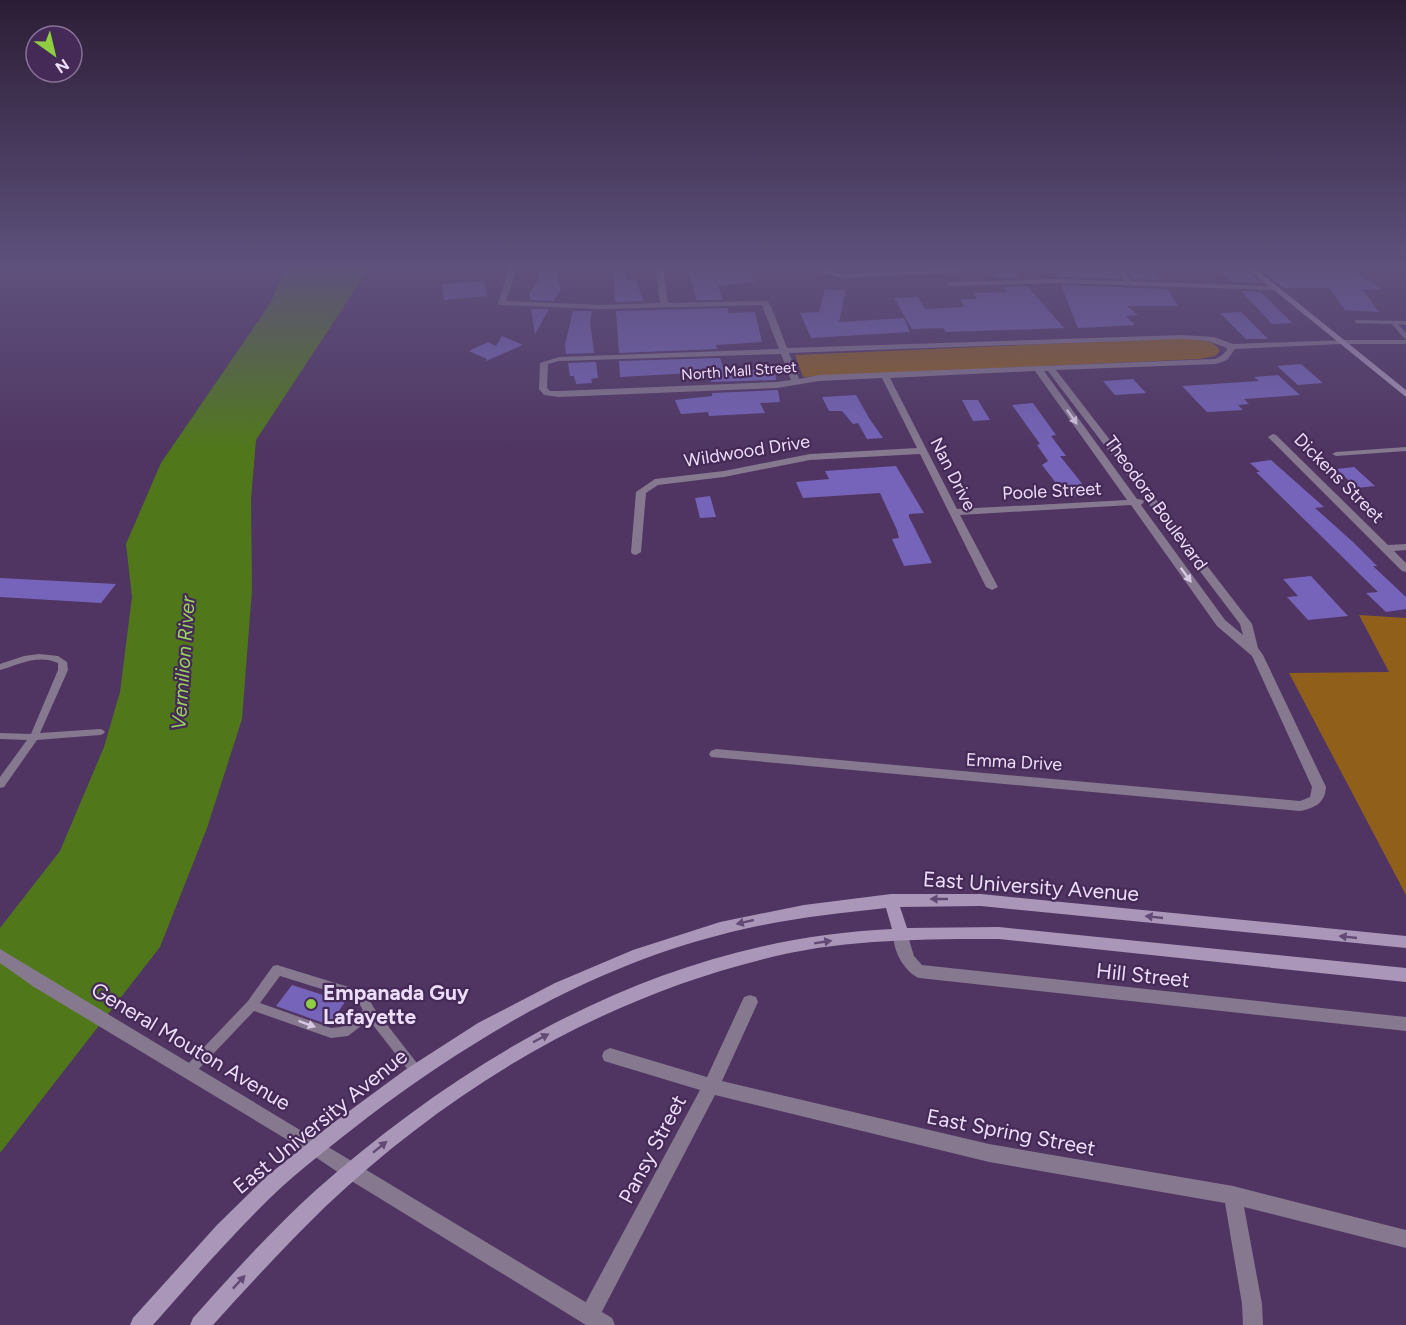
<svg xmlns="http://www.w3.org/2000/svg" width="1406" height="1325" font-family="Figtree,sans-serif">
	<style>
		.green { fill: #90601b }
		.water { fill: #50781a }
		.building { fill: #7564b9 }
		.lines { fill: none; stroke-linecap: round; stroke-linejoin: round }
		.service { fill: #85788f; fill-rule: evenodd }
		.minor { fill: #85788f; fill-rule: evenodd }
		.tertiary { fill: #85788f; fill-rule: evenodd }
		.secondary { fill: #aa96b9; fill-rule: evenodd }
		.oneway { fill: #d7c9e3 }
		.oneway2 { fill: #634a74 }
		.poi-dot { fill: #8fcd42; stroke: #452a57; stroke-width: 2 }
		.labels { text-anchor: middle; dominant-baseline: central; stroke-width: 4.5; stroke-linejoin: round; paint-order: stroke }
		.far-street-label { font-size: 15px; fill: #ecddf8; stroke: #452a57 }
		.street-label { font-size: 18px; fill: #ecddf8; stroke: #452a57 }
		.water-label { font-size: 20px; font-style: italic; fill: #9ad25e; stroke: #452a57 }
		.near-street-label { font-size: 21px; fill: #ecddf8; stroke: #452a57 }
		.near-poi-label { font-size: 21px; font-weight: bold; fill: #ecddf8; stroke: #452a57; text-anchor: start }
	</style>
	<rect width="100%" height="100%" fill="#503562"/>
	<!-- green -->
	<path class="green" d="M 1185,338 C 1197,339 1214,339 1220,351 L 1215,356 L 1200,359 L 803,377 L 795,355 Z
		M 1359,615 L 1406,618 L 1406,895 L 1289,673 L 1389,672 Z"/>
	<!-- water -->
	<path class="water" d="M 286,265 L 371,265 L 256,440 L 251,499 L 252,590 L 242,719 L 207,828 L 160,947 L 0,1153 L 0,928 L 60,851 L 104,747 L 120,692 L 132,597 L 126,544 L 161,463 L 271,302 Z"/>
	<!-- building -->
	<path class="building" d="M 535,265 L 553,265 L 561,288 L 554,301 L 530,300 L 529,293 L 540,278 Z
		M 613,265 L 623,265 L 628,280 L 636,280 L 643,301 L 615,302 Z
		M 686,265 L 717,265 L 718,267 L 747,265 L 755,282 L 718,286 L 723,300 L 697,300 Z
		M 985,265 L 1009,265 L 1020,278 L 996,278 Z
		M 1053,265 L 1115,265 L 1121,279 L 1058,277 Z
		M 1125,265 L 1152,265 L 1161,280 L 1132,279 Z
		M 1216,265 L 1241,265 L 1262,283 L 1232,282 Z
		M 1255,265 L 1346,265 L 1383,290 L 1362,289 L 1379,312 L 1345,310 L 1329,288 L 1283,288 Z
		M 484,281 L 487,296 L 444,300 L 442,284 Z
		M 1061,285 L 1167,289 L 1178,306 L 1127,306 L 1138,315 L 1126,316 L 1135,325 L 1078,328 Z
		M 1027,286 L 1064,328 L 946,332 L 943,328 L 912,329 L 894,298 L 918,297 L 925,309 L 964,307 L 960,299 L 977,299 L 973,293 L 1007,292 L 1003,287 Z
		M 825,289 L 846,290 L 839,322 L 904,318 L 910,332 L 811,338 L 800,313 L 819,312 Z
		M 1241,291 L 1261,292 L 1292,323 L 1272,324 Z
		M 727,308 L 729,313 L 755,312 L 762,342 L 716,345 L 717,349 L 619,353 L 616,311 Z
		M 531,309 L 549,309 L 535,334 Z
		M 573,311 L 592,311 L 590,321 L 594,353 L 566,354 L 565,345 Z
		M 1241,312 L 1268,339 L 1246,339 L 1220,313 Z
		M 502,336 L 523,345 L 486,361 L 487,359 L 469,351 L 488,342 L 496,346 Z
		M 720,358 L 724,370 L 768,370 L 769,373 L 775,372 L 776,380 L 711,382 L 710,372 L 620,377 L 619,361 Z
		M 596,362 L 598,378 L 591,379 L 592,383 L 576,384 L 574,376 L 570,376 L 568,363 Z
		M 1301,364 L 1323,383 L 1298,385 L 1277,366 Z
		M 1278,375 L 1300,395 L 1244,399 L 1249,404 L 1238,405 L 1243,410 L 1207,412 L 1182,386 L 1259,381 L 1254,377 Z
		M 1133,379 L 1146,393 L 1115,395 L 1103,381 Z
		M 778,390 L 780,402 L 760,403 L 765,413 L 709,416 L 708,412 L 681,414 L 675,400 L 712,396 L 712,393 Z
		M 856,395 L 869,418 L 883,438 L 867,439 L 858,423 L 853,424 L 842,411 L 829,411 L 822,397 Z
		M 962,400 L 978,400 L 990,420 L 973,421 Z
		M 1033,403 L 1056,435 L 1051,436 L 1066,456 L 1060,456 L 1084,486 L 1075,487 L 1082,496 L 1067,497 L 1042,465 L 1048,461 L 1037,445 L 1040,444 L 1012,405 Z
		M 1271,460 L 1324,507 L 1315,508 L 1353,542 L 1377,566 L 1373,566 L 1406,597 L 1406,609 L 1386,612 L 1366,593 L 1378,592 L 1256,472 L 1260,472 L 1250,463 Z
		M 896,466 L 924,513 L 909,514 L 909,517 L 932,563 L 904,566 L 892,539 L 899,538 L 897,530 L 880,493 L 803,498 L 796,482 L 829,479 L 825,471 Z
		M 1354,467 L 1375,486 L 1357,488 L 1336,469 Z
		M 710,496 L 716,517 L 700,518 L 695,498 Z
		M 1311,576 L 1348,616 L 1308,620 L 1287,597 L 1298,596 L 1283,579 Z
		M 0,578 L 116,584 L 101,603 L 0,597 Z
		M 292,985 L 345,1002 L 329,1025 L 276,1006 Z"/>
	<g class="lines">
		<!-- service -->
		<path class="service" d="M 1117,265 L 1123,265 L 1131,283 L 1130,284 L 1125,283 Z
			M 1355,320 L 1406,321 L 1406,325 L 1398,324 L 1406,333 L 1406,339 L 1404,338 L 1392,324 L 1357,323 L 1355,322 Z
			M 1406,447 L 1406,451 L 1336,456 L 1332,454 L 1336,452 Z
			M 39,654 L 58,656 L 67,662 L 68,670 L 40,733 L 100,729 L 103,730 L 105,732 L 103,734 L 100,735 L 37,740 L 4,787 L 0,788 L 0,777 L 27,740 L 0,739 L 0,733 L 31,734 L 58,670 L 58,663 C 38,654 20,664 0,670 L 0,664 L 24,656 Z
			M 277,965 L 365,992 L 374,1008 L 420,1067 L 422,1071 L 420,1075 L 416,1077 L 412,1075 L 369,1020 L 348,1036 L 331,1038 L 254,1011 L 193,1075 L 189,1077 L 185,1075 L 183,1071 L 185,1067 L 248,1001 L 273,966 ZM 280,976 L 357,1000 L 363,1010 L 341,1027 L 331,1028 L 260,1003 Z"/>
		<!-- minor -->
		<path class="minor" d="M 506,265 L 514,265 L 516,272 L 506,301 L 601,305 L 660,303 L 655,265 L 663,265 L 668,303 L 767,301 L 771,306 L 787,348 L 1182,335 L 1214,337 L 1233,344 L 1345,340 L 1346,342 L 1342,344 L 1235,349 L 1227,360 L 1216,364 L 1056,370 L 1252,624 L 1258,648 L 1263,655 L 1326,787 C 1325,803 1315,808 1300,811 L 711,757 L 709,754 L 711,751 L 716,749 L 1300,801 L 1310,797 L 1312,787 L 1252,656 L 1217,626 L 1131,505 L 960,515 L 998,587 L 992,590 L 986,587 L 920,454 L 810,460 L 724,477 L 658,485 L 646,493 L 641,552 L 636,555 L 632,554 L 631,552 L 636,492 L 655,479 L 724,471 L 810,454 L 917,448 L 882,378 L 819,381 L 777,388 L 559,397 L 544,395 L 539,389 L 540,363 L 559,357 L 779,349 L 762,305 L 601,309 L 499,305 L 498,303 L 508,272 ZM 1182,339 L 1208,341 L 1227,348 L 1227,350 L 1221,356 L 1215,359 L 819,375 L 799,379 L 789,353 ZM 781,354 L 791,380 L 777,382 L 559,391 L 550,391 L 547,388 L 548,364 L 559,361 ZM 1035,371 L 1127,500 L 957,509 L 890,378 ZM 1044,371 L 1048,371 L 1240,624 L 1243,635 L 1225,620 L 1141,505 L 1144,502 L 1143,500 L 1137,499 Z
			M 814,265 L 822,265 L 826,269 L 843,274 L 964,268 L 968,270 L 964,272 L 843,278 L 820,273 Z
			M 1059,279 L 1274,286 L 1278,288 L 1274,290 L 1059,283 L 950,286 L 946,284 L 950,282 Z
			M 1273,434 L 1276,435 L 1388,545 L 1406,544 L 1406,550 L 1394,551 L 1406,563 L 1406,572 L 1402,571 L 1268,437 Z
			M 901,928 L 906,930 L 914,956 L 922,965 L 1406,1017 L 1406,1031 L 919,978 C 904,972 888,944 896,930 Z
			M 750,995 L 756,997 L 758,1002 L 722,1081 L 989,1144 L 1233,1186 L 1406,1230 L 1406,1248 L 1244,1207 L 1262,1304 L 1263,1325 L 1243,1325 L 1242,1304 L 1225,1203 L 989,1162 L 715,1095 L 596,1323 L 591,1325 L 582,1323 L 579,1316 L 582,1309 L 700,1090 L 604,1061 L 602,1056 L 604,1051 L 610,1048 L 707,1077 L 744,997 Z"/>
		<!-- tertiary -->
		<path class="tertiary" d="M 1339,340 L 1406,340 L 1406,344 L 1342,344 L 1338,342 Z
			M 0,949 L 612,1318 L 615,1325 L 586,1325 L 345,1177 L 311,1154 L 34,987 L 0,963 Z"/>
		<!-- secondary -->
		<path class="secondary" d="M 1243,265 L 1251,265 L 1406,390 L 1406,397 Z
			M 891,894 L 981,894 L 1406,936 L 1406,948 L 981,906 L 900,907 L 907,928 L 999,927 L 1406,968 L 1406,982 L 999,939 C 925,939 849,939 776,956 C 605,996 454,1085 326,1206 C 287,1244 250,1284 213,1325 L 190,1325 L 193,1318 C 232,1274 272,1230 316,1190 C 478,1047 671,939 892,929 L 886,908 C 830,914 775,920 720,935 C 591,968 474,1037 368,1117 C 335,1143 300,1169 270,1198 C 229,1238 191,1282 153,1325 L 130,1325 L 133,1318 L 217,1225 L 267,1176 L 333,1123 L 405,1070 L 478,1023 L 555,983 L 633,950 L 720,922 L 804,905 Z"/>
	</g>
	<!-- one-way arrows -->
	<defs><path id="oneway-solid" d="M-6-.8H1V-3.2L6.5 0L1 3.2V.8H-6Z" transform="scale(1.5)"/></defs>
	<g class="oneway">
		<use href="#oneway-solid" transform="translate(1072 417) rotate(55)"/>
		<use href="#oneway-solid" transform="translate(1186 575) rotate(54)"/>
		<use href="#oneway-solid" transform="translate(307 1024) rotate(20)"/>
	</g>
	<g class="oneway2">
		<use href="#oneway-solid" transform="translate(939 899) rotate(-180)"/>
		<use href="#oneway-solid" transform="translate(1154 917) rotate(-174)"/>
		<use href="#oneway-solid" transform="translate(745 922) rotate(167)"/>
		<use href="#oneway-solid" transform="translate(1348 937) rotate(-174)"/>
		<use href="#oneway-solid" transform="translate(823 942) rotate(-9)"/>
		<use href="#oneway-solid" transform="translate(541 1038) rotate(-28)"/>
		<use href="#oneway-solid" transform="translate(380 1147) rotate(-39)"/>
		<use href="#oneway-solid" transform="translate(239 1282) rotate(-47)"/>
	</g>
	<!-- sky -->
	<linearGradient id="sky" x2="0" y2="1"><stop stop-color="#2c1d36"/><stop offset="0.59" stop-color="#5e517c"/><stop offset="1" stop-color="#5e517c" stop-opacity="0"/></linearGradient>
	<rect width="1406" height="451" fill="url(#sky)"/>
	<!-- markers -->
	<circle class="poi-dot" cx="311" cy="1004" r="6"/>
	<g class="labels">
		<!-- far-street labels -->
		<g class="far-street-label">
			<text transform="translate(739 371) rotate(-4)">North Mall Street</text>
		</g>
		<!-- street labels -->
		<g class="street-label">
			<text transform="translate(747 451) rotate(-9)">Wildwood Drive</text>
			<text transform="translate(953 474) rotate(63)">Nan Drive</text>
			<text transform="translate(1339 478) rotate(45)">Dickens Street</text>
			<text transform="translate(1052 491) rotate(-3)">Poole Street</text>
			<text transform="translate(1156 503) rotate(54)">Theodora Boulevard</text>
			<text transform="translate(1014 762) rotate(3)">Emma Drive</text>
		</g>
		<!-- water labels -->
		<g class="water-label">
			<text transform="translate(183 663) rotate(-86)">Vermilion River</text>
		</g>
		<!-- near-street labels -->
		<g class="near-street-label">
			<text transform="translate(1031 886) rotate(4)">East University Avenue</text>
			<text transform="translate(1143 975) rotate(6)">Hill Street</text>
			<text transform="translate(191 1046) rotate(31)">General Mouton Avenue</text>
			<text transform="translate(320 1121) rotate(-39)">East University Avenue</text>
			<text transform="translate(1011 1132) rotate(11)">East Spring Street</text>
			<text transform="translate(652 1149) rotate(-62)">Pansy Street</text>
		</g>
		<!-- near-poi labels -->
		<g class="near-poi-label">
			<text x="323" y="992">Empanada Guy<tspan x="323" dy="24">Lafayette</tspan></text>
		</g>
	</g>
	<!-- north arrow -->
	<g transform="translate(54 54) rotate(146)"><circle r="28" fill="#452a57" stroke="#887297" stroke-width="1.5"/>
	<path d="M0-4.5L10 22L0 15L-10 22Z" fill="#8fcd42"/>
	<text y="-9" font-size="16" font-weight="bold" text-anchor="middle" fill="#ecddf8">N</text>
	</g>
</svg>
